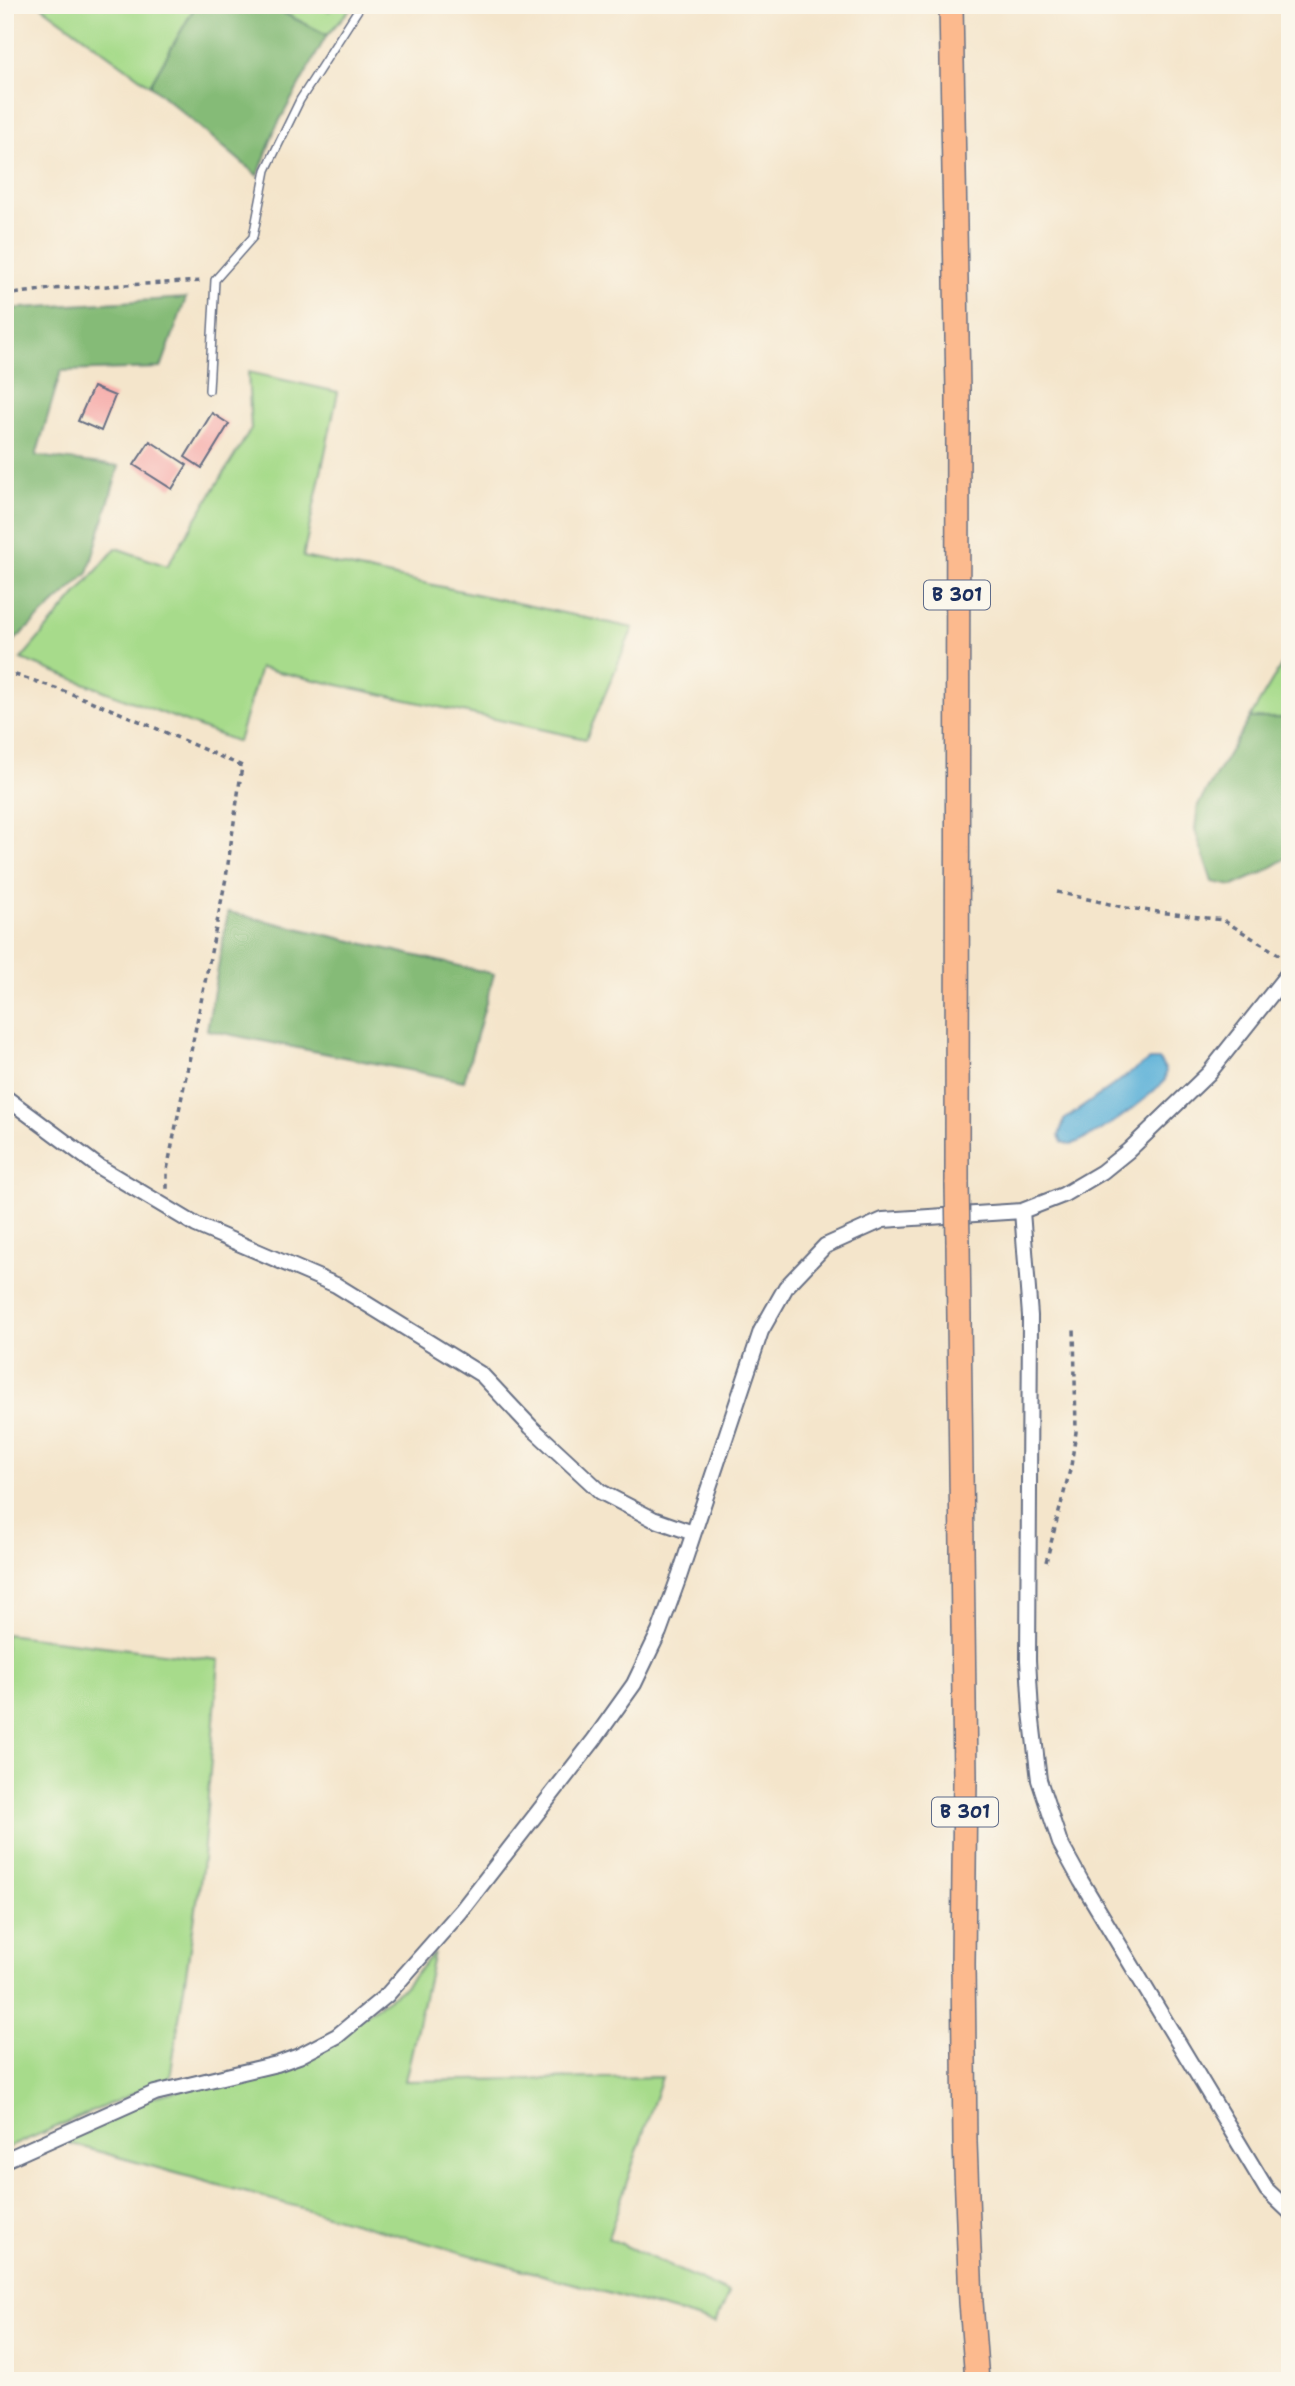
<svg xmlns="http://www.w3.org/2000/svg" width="1295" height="2386" font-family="'Shantell Sans',sans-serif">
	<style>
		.green { fill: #a7db8b; stroke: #618574; stroke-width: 2 }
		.forest { fill: #85bb77; stroke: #50756a; stroke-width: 2 }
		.water { fill: #5bb1d8; stroke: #3b709b; stroke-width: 2 }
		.building { fill: #f6adab }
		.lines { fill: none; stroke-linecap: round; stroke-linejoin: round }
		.service-casing { stroke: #676f84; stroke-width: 10 }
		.minor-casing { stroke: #676f84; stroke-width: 18 }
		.primary-casing { stroke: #676f84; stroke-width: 26 }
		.path { stroke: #676f84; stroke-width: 3.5; stroke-dasharray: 5 5; stroke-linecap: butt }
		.service { stroke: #fff; stroke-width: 7 }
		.minor { stroke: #fff; stroke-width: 14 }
		.primary { stroke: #fcba8e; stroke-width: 23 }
		.primary-bridge-casing { stroke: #676f84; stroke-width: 26; stroke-linecap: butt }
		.primary-bridge { stroke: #fcba8e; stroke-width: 23 }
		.labels { text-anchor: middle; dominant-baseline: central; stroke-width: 6; stroke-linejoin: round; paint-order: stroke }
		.shield { fill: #fbf7ec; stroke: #5e6b89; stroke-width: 2 }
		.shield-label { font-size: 18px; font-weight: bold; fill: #1b2f5e }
	</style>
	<rect width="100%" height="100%" fill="#fbf7ec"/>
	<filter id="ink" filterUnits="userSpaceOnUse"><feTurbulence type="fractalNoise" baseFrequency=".0143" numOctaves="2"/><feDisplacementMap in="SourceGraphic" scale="14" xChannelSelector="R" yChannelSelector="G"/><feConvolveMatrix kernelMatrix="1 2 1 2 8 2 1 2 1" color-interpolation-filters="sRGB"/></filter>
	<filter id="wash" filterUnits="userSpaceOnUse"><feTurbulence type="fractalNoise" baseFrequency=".00686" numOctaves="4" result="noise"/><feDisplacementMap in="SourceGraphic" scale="28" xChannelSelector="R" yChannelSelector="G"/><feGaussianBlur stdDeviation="1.57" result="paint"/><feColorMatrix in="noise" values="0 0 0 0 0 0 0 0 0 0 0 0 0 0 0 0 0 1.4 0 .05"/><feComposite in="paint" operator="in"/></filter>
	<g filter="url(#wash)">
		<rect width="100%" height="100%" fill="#f4e5cb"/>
		<!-- green -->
		<path class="green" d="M 40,5 L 196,5 L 150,85 Z
			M 268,5 L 318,5 L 329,11 L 333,5 L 354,5 L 327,35 Z
			M 248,372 L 338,392 L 303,557 L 633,628 L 586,739 L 260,668 L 238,742 L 21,659 L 116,548 L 167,566 L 251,429 Z
			M 1290,651 L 1290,718 L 1250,718 Z
			M 5,1634 L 219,1660 L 202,1870 L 170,2078 L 5,2149 Z
			M 434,1953 L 405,2081 L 662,2077 L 608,2238 L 729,2293 L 715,2323 L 57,2140 L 152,2097 L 309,2055 L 403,1988 Z"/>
		<!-- forest -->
		<path class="forest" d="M 196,5 L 268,5 L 327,35 L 275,129 L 258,176 L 150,85 Z
			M 186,298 L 161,368 L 61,371 L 36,456 L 119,466 L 88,573 L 5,649 L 5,309 Z
			M 1250,718 L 1290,718 L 1290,856 L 1262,873 L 1233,886 L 1212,882 L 1195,830 L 1198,805 Z
			M 228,912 L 494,974 L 464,1081 L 207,1030 Z"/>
		<!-- water -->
		<path class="water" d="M 1149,1060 L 1159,1060 L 1166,1070 L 1165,1080 C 1138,1107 1106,1130 1071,1145 L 1062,1142 L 1059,1136 L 1064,1120 Z"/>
		<g id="blocks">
			<!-- building -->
			<path class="building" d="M 93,387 L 115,396 L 101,431 L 78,421 Z
				M 212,413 L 229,424 L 202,468 L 185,457 Z
				M 150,441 L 187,465 L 172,489 L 134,465 Z"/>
		</g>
	</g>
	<g filter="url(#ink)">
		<use href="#blocks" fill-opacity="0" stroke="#676f84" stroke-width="2"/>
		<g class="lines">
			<defs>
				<path id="service" d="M 209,390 L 215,280 L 253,237 L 266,170 L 300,100 L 361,5"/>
				<path id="minor" d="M 5,1097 L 99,1167 L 196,1225 L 336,1285 L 482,1375 L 531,1427 L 601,1492 L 653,1519 L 693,1533
					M 1022,1211 L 1030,1316 L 1028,1660 L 1031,1712 L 1039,1780 L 1060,1843 L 1081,1881 L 1267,2190 L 1290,2212
					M 5,2160 L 155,2093 L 277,2064 L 299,2056 L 337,2036 L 387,1995 L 461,1911 L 594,1740 L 634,1684 L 659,1632 L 679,1577 L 761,1331 L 786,1287 L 825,1246 L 883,1220 L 1022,1211 L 1063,1195 L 1102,1172 L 1128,1151 L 1209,1073 L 1290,971"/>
				<path id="primary" d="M 951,5 L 958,391 L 957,1184
					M 958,1243 L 965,1776 L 963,1964 L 965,2142 L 971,2302 L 977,2381"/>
			</defs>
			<!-- service casing -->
			<use href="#service" class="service-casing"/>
			<!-- minor casing -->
			<use href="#minor" class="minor-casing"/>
			<!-- primary casing -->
			<use href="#primary" class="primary-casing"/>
			<!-- path -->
			<path class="path" d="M 5,295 L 50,289 L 202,281
				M 5,672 C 87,695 165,733 242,766 L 226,878 L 167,1170 L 167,1191
				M 1057,892 L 1127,908 L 1223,920 L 1283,957
				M 1046,1562 L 1071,1466 L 1076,1432 L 1074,1327"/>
			<!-- service -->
			<use href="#service" class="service"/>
			<!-- minor -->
			<use href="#minor" class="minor"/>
			<!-- primary -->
			<use href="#primary" class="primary"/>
			<defs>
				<path id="primary-bridge" d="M 957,1184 L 958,1243"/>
			</defs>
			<!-- primary-bridge casing -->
			<use href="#primary-bridge" class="primary-bridge-casing"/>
			<!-- primary-bridge -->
			<use href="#primary-bridge" class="primary-bridge"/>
		</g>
	</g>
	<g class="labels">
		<!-- shield labels -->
		<g class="shield">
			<rect x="924" y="580.5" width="66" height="29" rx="5"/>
			<rect x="932" y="1797.5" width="66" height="29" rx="5"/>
		</g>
		<g class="shield-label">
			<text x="957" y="595">B 301</text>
			<text x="965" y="1812">B 301</text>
		</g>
	</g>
	<!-- margin -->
	<rect width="1295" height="2386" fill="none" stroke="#fbf7ec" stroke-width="28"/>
</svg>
